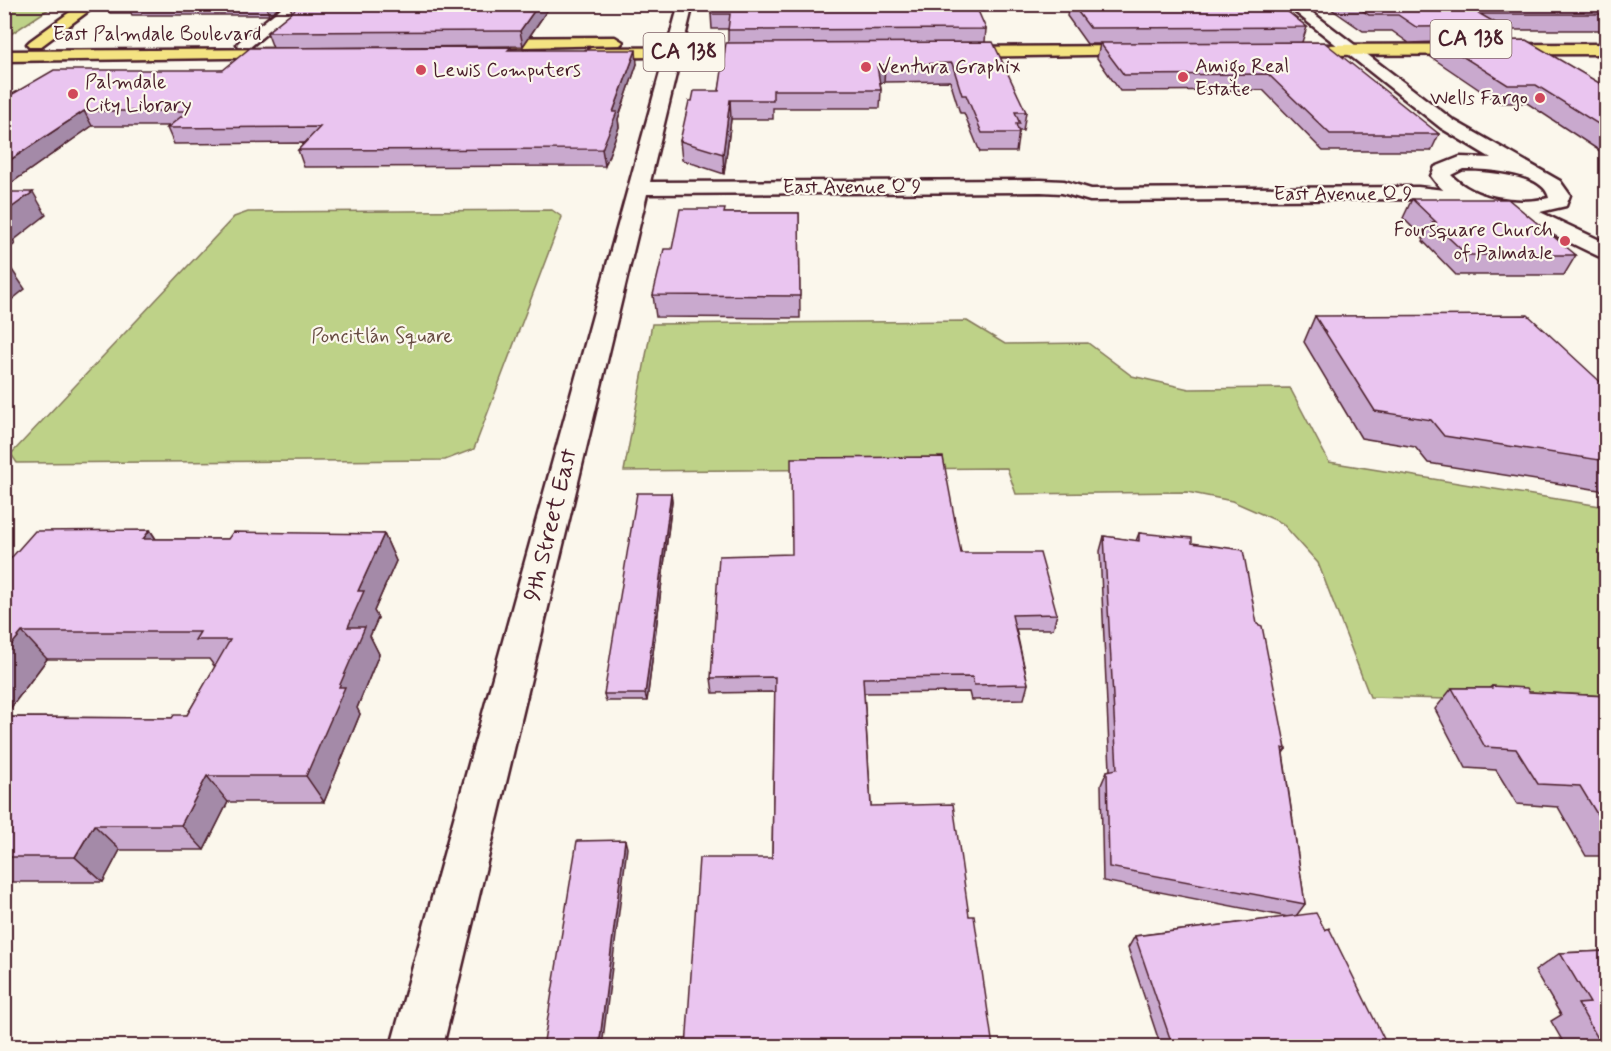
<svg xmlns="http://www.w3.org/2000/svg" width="1611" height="1051" font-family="Mynerve,sans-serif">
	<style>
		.green { fill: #bed288; stroke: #84785a; stroke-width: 1.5 }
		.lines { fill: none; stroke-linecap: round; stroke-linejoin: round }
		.street-casing { stroke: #4a1f2b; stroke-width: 5 }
		.secondary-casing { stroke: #4a1f2b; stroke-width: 5 }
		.primary-casing { stroke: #4a1f2b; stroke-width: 5 }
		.highway-casing { stroke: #4a1f2b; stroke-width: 5 }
		.street { fill: #fbf7ec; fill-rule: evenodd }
		.secondary { fill: #fbf7ec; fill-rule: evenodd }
		.primary { fill: #f4e382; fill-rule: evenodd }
		.highway { fill: #f4e382; fill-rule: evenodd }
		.wall { fill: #c9a9ce; stroke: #4a1f2b; stroke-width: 1.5 }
		.shaded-wall { fill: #a48aa8; stroke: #4a1f2b; stroke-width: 1.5 }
		.building { fill: #eac5f0; stroke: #4a1f2b; stroke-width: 1.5 }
		.poi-dot { fill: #d1495b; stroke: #fbf7ec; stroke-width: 2 }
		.labels { text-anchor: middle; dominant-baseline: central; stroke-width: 4.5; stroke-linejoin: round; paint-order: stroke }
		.far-street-label { font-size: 20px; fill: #4a1f2b; stroke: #fbf7ec }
		.far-poi-label { font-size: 20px; fill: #4a1f2b; stroke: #fbf7ec; text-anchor: start }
		.far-park-label { font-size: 20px; fill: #674c42; stroke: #fbf7ec }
		.shield { fill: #fbf7ec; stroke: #7f6065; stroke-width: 1.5 }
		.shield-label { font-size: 22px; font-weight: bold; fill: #4a1f2b }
		.street-label { font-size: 24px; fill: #4a1f2b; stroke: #fbf7ec }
	</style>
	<rect width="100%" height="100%" fill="#fbf7ec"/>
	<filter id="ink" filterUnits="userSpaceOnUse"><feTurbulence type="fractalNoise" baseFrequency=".0167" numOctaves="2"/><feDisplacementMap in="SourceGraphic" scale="12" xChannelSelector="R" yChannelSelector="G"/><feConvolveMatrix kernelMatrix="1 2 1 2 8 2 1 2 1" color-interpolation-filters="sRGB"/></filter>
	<g filter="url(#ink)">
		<!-- green -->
		<path class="green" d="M 5,4 L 55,4 L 55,5 L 11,34 L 5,35 Z
			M 552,210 L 562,217 L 474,449 L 445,460 L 17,463 L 11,454 L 234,217 L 248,212 Z
			M 967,321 L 1005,344 L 1088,343 L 1132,376 L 1189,389 L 1290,388 L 1329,462 L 1606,507 L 1606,703 L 1370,697 L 1318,563 L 1282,523 L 1232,501 L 1187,492 L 1016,494 L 1007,468 L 624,471 L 652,324 Z"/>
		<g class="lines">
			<defs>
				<path id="street" d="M 286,4 L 302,4 L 250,47 L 240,47 L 237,44 L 240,41 Z
					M 679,4 L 693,4 L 650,182 L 1041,180 L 1064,181 L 1091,189 L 1418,187 L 1479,194 L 1486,196 L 1490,200 L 1486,204 L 1479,206 L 1418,199 L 1090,201 L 1062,193 L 1041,192 L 647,194 L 443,1046 L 391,1046 Z"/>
				<path id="secondary" d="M 1285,4 L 1301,4 L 1453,120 L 1560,181 L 1570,195 L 1566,206 L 1540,212 L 1606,243 L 1606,258 L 1598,256 C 1568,242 1539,226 1509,214 C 1478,201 1455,210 1431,176 L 1435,167 L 1460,157 L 1491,158 L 1441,128 ZM 1463,169 C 1485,169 1544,172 1549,198 C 1516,205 1475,200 1451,175 Z"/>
				<path id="primary" d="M 81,4 L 98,4 L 40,47 L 30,47 L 27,44 L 30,41 Z"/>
				<path id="highway" d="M 615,37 L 623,42 L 620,45 L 480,48 L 472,43 L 480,38 Z
					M 1606,44 L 1606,54 L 1290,55 L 1282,50 L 1290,45 Z
					M 1143,46 L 1151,51 L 1149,54 L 954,57 L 946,52 L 954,47 Z
					M 768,47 L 776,52 L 774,55 L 591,58 L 583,53 L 591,48 Z
					M 288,49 L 294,51 L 296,54 L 294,57 L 4,61 L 4,51 Z"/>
			</defs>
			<!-- street casing -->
			<use href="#street" class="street-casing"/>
			<!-- secondary casing -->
			<use href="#secondary" class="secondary-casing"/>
			<!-- primary casing -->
			<use href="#primary" class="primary-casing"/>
			<!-- highway casing -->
			<use href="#highway" class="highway-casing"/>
			<!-- street -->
			<use href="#street" class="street"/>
			<!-- secondary -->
			<use href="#secondary" class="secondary"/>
			<!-- primary -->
			<use href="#primary" class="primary"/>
			<!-- highway -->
			<use href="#highway" class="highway"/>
		</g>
		<!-- wall -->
		<path class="wall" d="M 106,4 L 282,4 L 269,15 L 132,15 L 131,13 L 110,13 Z
			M 289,4 L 547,4 L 548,9 L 523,46 L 273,48 L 267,32 L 292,12 Z
			M 713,4 L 986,29 L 985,42 L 1026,112 L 1023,131 L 1019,131 L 1016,152 L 980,152 L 964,113 L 960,113 L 950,81 L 884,82 L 880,83 L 881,90 L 880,108 L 773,108 L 773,119 L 731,119 L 724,174 L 682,160 L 680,141 L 692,101 L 719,91 L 728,43 L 728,29 L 712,29 L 711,14 Z
			M 1069,4 L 1278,4 L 1307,27 L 1302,42 L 1439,134 L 1431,151 L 1323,151 L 1263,90 L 1120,91 L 1097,58 L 1100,44 L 1087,44 L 1067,16 Z
			M 1324,4 L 1606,4 L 1606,30 L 1500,30 L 1494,40 L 1606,87 L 1606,155 L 1527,103 L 1499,103 L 1431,57 L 1437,42 L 1409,43 L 1392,31 L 1363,31 Z
			M 511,47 L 511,50 L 637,64 L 618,119 L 619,127 L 605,166 L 304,167 L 298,150 L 305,143 L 174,144 L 167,128 L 169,126 L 92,126 L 4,188 L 4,99 L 223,70 Z
			M 1412,199 L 1576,255 L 1564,275 L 1456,275 L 1423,241 L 1424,239 L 1403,218 Z
			M 725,213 L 799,213 L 800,318 L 656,317 L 653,295 L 672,249 Z
			M 1315,316 L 1606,387 L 1606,491 L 1428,463 L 1415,447 L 1361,438 L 1304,342 Z
			M 671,493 L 672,501 L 647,701 L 606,701 L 604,694 Z
			M 150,530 L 156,539 L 228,539 L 384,534 L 396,561 L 374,611 L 378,618 L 370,636 L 379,654 L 357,708 L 360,714 L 324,802 L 228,802 L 204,850 L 120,850 L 103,882 L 4,882 L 4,717 L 172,718 L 187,715 L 215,667 L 209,659 L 47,659 L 4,717 L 4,566 Z
			M 1139,533 L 1192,543 L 1257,624 L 1286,749 L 1283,753 L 1305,904 L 1296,916 L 1388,1047 L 1161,1047 L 1128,948 L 1135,936 L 1288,917 L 1103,881 L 1101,785 L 1107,771 L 1110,770 L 1100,551 L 1104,536 L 1136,541 Z
			M 961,553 L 1057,614 L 1053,629 L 1016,629 L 1028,684 L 1024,699 L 971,700 L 969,692 L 864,693 L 871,806 L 969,916 L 772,858 L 775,692 L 713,693 L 711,678 Z
			M 1492,686 L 1529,692 L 1606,696 L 1606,856 L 1586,856 L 1558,807 L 1517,804 L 1496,770 L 1466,768 L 1435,709 L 1452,688 L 1489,688 Z
			M 1606,951 L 1606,1047 L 1566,1047 L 1551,1021 L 1561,1015 L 1535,971 L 1560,953 Z"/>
		<!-- shaded-wall -->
		<path class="shaded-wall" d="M 265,4 L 282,4 L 269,15 Z
			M 539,4 L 547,4 L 548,9 L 523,46 L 520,31 Z
			M 636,50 L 637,64 L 618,119 L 619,127 L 605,166 L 602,149 L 613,112 Z
			M 885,65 L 884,82 L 876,84 L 877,66 Z
			M 730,100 L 731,119 L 724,174 L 723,154 Z
			M 84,111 L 92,126 L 4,188 L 4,164 Z
			M 33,192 L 46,215 L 13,241 L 15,244 L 4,252 L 4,213 Z
			M 8,264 L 25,289 L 4,306 L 4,267 Z
			M 671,493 L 672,501 L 647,701 L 645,694 Z
			M 150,530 L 168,558 L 143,539 Z
			M 384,534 L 396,561 L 374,611 L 378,618 L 370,636 L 379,654 L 357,708 L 360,714 L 324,802 L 306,776 L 339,687 L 348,627 L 358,591 Z
			M 22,632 L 47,659 L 4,717 L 4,654 Z
			M 207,776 L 228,802 L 204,850 L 181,825 Z
			M 94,825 L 120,850 L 103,882 L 75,857 Z
			M 625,840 L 627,848 L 602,1047 L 599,1047 Z"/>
		<!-- building -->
		<path class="building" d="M 302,4 L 539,4 L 520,31 L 267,32 Z
			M 713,4 L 975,4 L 986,29 L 728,30 L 730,14 L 711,14 Z
			M 1072,4 L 1278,4 L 1307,27 L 1090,28 Z
			M 1353,4 L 1606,4 L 1606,14 L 1480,14 L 1501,26 L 1416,27 L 1398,15 L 1369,15 Z
			M 1526,40 L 1606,87 L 1606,129 L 1536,85 L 1508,85 L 1438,41 Z
			M 993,42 L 1026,112 L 1015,112 L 1020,124 L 1016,124 L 1019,133 L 982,133 L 966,95 L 962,95 L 952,63 L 885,65 L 877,66 L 881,90 L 773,90 L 773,100 L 730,100 L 723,154 L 680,141 L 689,101 L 692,101 L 694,91 L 719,91 L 726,43 Z
			M 1324,42 L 1439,134 L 1330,134 L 1268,74 L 1124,75 L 1100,43 Z
			M 511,47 L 508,50 L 636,50 L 613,112 L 617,112 L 602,149 L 298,150 L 320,127 L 167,128 L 188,111 L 84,111 L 4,164 L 4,99 L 54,70 L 223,70 L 250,48 Z
			M 4,192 L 33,192 L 4,213 Z
			M 1412,199 L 1508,199 L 1576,255 L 1467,255 L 1432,222 L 1436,222 Z
			M 680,209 L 725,209 L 724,213 L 799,213 L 800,296 L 653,295 L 664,249 L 672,249 Z
			M 1528,315 L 1606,387 L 1606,461 L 1444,436 L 1431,420 L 1375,411 L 1315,316 Z
			M 943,457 L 961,553 L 1040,553 L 1057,614 L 1012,615 L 1028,684 L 974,685 L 972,677 L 863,678 L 871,806 L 953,804 L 969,916 L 974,916 L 993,1047 L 686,1047 L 699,858 L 772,858 L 775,677 L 711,678 L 719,556 L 792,554 L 791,458 Z
			M 637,493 L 671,493 L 645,694 L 604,694 Z
			M 150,530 L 143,539 L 228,539 L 233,532 L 384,534 L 358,591 L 364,591 L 348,627 L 365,627 L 339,687 L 345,687 L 306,776 L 207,776 L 181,825 L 94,825 L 75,857 L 4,857 L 4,717 L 172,718 L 174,715 L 187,715 L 230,640 L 195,640 L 200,632 L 22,632 L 4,654 L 4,566 L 35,531 Z
			M 1139,533 L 1192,538 L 1192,543 L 1243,550 L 1257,624 L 1262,626 L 1286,749 L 1282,748 L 1305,904 L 1109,867 L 1107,771 L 1117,769 L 1104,536 L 1139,541 Z
			M 1492,686 L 1527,688 L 1529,692 L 1606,696 L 1606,829 L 1580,786 L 1538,784 L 1516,749 L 1485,747 L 1452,688 L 1492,688 Z
			M 625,840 L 599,1047 L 543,1047 L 577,841 Z
			M 1316,913 L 1325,930 L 1329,928 L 1388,1047 L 1173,1047 L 1135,936 Z
			M 1606,951 L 1606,1047 L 1603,1047 L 1578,1004 L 1590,1003 L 1560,953 Z
			M 66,1045 L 66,1047 L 4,1047 L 4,1046 Z"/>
	</g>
	<!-- markers -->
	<g class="poi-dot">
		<circle cx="866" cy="67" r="6"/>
		<circle cx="421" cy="70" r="6"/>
		<circle cx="1183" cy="77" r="6"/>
		<circle cx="73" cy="94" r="6"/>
		<circle cx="1540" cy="98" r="6"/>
		<circle cx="1565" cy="241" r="6"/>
	</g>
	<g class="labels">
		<!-- far-street labels -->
		<g class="far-street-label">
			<text x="157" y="34">East Palmdale Boulevard</text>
			<text x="852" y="187">East Avenue Q 9</text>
			<text x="1343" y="194">East Avenue Q 9</text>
		</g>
		<!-- far-poi labels -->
		<g class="far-poi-label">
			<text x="1195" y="66">Amigo Real<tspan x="1195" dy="23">Estate</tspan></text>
			<text x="878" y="67">Ventura Graphix</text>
			<text x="433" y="70">Lewis Computers</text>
			<text x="85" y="82">Palmdale<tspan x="85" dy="23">City Library</tspan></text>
			<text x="1528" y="98" text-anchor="end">Wells Fargo</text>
			<text x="1553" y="230" text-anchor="end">Foursquare Church<tspan x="1553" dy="23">of Palmdale</tspan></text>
		</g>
		<!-- far-park labels -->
		<g class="far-park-label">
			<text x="382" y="336">Poncitlán Square</text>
		</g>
		<!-- shield labels -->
		<g class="shield">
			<rect x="1430.5" y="20" width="81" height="38" rx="4.5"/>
			<rect x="643.5" y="33" width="81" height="38" rx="4.5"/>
		</g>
		<g class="shield-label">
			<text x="1471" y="39">CA 138</text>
			<text x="684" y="52">CA 138</text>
		</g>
		<!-- street labels -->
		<g class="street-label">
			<text transform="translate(551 525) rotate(-76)">9th Street East</text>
		</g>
	</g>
	<!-- margin -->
	<rect width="1611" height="1051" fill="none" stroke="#fbf7ec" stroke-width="24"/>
	<rect x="12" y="12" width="1587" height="1027" fill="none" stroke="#4a1f2b" stroke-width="2" filter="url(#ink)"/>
</svg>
